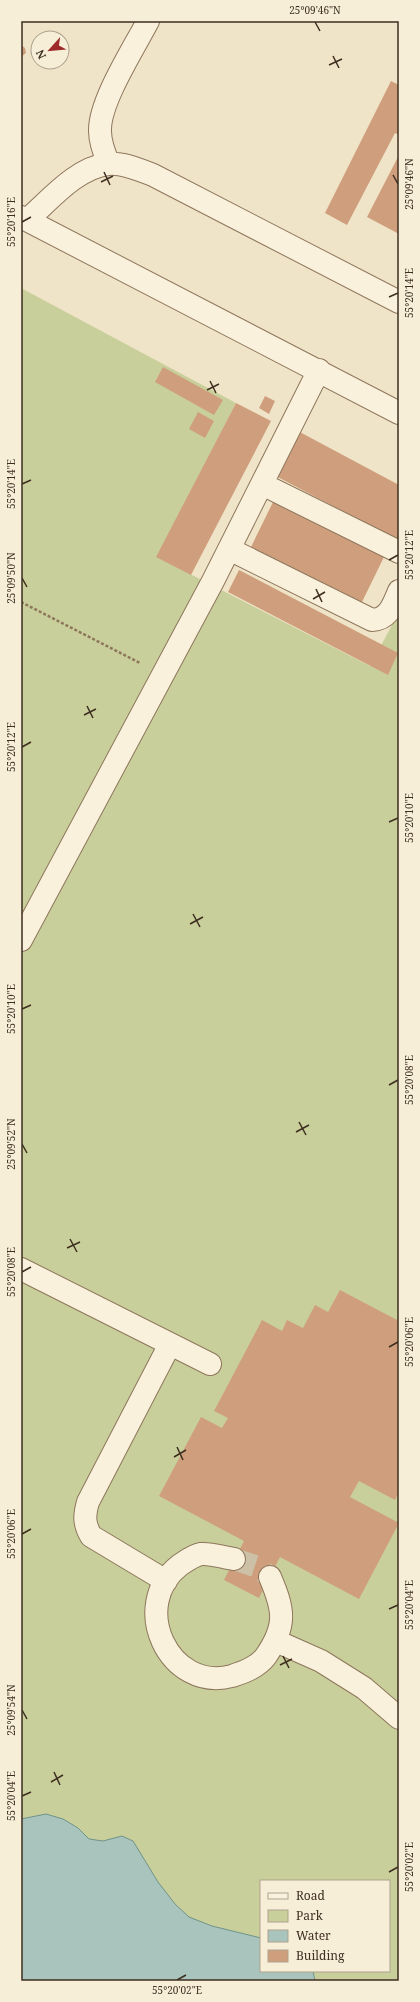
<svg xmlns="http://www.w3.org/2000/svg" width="420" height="2002" font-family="'Noto Serif',serif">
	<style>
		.green { fill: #c9cf9b; fill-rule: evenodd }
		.water { fill: #a9c4bc; stroke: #6f938a }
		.building { fill: #cf9f7d }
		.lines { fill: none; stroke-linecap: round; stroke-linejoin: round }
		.minor-tunnel { stroke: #ccc0a6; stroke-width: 22; stroke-dasharray: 22 11; stroke-linecap: butt }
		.minor-casing { stroke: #8d765c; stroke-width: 24 }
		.path { stroke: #8d765c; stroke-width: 2.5; stroke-dasharray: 3 2; stroke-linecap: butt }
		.minor { stroke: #faf1dc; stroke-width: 22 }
		.ticks { fill: none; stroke: #3d2e20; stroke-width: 1.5 }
		.neatline { fill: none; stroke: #3d2e20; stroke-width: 1.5 }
		.ticks-label { font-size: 10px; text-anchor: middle; fill: #3d2e20 }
	</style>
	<rect width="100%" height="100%" fill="#f0e4c8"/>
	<!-- green -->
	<path class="green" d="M 21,288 L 236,403 L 157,557 L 370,666 L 399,612 L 399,1981 L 21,1981 ZM 261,1881 L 389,1881 L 389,1971 L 261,1971 Z"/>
	<!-- water -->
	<path class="water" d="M 46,1814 L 63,1819 L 78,1828 L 89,1839 L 103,1841 L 122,1836 L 133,1841 L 158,1882 L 175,1904 L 189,1917 L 212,1926 L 261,1938 L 261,1971 L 313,1971 L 315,1981 L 21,1981 L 21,1819 Z"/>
	<!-- building -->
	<path class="building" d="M 21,45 L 25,48 L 26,53 L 21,57 Z
		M 391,81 L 399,85 L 399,135 L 395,133 L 347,225 L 325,213 Z
		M 399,155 L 399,234 L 367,217 Z
		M 163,367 L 223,400 L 214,415 L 155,382 Z
		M 265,396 L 275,401 L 269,414 L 259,408 Z
		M 236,403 L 271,421 L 191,575 L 156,557 Z
		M 198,412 L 214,421 L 205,438 L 189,429 Z
		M 296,430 L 399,485 L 399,541 L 272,474 Z
		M 273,502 L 384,557 L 362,602 L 251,547 Z
		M 239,570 L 398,653 L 388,675 L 228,592 Z
		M 340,1290 L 399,1321 L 399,1492 L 395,1500 L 359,1481 L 350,1497 L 399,1523 L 359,1599 L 280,1557 L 259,1598 L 224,1580 L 244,1541 L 159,1496 L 201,1417 L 222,1428 L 228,1418 L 214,1411 L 262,1320 L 282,1331 L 287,1320 L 303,1328 L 315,1305 L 328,1312 Z"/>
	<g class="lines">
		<!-- minor-tunnel -->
		<path class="minor-tunnel" d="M 234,1559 L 258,1567 L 270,1577"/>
		<defs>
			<path id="minor" d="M 109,164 C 104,153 100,143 100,131 C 99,102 134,48 148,21
				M 21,217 L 399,413
				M 27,220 C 50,200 76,168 108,164 C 122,162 140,170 153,175 L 399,302
				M 262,484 L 399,552
				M 229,549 L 372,620 C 389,619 393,605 399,591
				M 21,940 L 213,581 L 319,370
				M 21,1269 L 210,1364
				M 234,1559 C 225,1558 211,1553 201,1554 C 194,1555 186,1561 180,1565 C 128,1605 169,1693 232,1676 C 244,1672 258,1667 266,1656 C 287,1625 284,1610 270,1577
				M 166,1581 L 91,1536 C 84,1524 84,1516 88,1502 L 170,1344
				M 276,1641 L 321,1661 L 364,1688 L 399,1718"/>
		</defs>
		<!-- minor casing -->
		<use href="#minor" class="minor-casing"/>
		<!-- path -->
		<path class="path" d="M 21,602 L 140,663"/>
		<!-- minor -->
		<use href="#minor" class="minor"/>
	</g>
	<!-- ticks -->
	<path class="ticks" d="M 315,22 L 320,31M 333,56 L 339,68M 329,65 L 342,59M 104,172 L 110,185M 393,175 L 398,184M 101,182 L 113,176M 22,222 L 31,217M 389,297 L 398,293M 210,381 L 216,393M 207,390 L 219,384M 22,484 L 31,480M 389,560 L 398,555M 22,578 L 27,587M 316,589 L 322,602M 313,599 L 325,592M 87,706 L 93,718M 84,715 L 96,709M 22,747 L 31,742M 389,822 L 398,818M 193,914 L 200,927M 190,924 L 203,917M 22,1009 L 31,1005M 389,1085 L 398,1080M 299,1122 L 306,1135M 296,1132 L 309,1125M 22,1144 L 27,1153M 70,1239 L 77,1252M 67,1248 L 80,1242M 22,1272 L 31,1267M 389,1347 L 398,1342M 177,1447 L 183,1460M 174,1457 L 186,1450M 22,1534 L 31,1529M 389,1609 L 398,1605M 283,1656 L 289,1668M 280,1665 L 292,1659M 22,1710 L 27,1719M 54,1772 L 60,1785M 51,1782 L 63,1775M 22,1796 L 31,1792M 389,1872 L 398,1867M 177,1980 L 186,1975"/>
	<!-- border -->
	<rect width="420" height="2002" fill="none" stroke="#f7eed8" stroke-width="44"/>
	<!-- legend -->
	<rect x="260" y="1880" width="130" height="92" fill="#f7eed8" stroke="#ada18e"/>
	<rect x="268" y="1893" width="20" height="6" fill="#faf1dc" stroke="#ada18e"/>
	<text x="296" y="1900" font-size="12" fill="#3d2e20">Road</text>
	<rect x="268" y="1910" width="20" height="12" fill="#c9cf9b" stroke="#ada18e"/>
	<text x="296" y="1920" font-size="12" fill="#3d2e20">Park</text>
	<rect x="268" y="1930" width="20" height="12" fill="#a9c4bc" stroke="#ada18e"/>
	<text x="296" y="1940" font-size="12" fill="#3d2e20">Water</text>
	<rect x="268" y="1950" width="20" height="12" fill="#cf9f7d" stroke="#ada18e"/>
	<text x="296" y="1960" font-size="12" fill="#3d2e20">Building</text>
	<!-- north arrow -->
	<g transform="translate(50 50) rotate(243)"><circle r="19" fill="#f7eed8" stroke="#ada18e"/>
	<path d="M0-3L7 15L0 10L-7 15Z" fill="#9e2a2b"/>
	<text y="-6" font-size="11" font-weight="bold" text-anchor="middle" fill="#3d2e20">N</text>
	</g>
	<rect x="22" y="22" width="376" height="1958" class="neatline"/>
	<g class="ticks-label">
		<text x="315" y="14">25°09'46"N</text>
		<text transform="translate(409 184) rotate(-90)" y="4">25°09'46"N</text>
		<text transform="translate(11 222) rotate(-90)" y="4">55°20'16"E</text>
		<text transform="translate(409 293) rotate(-90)" y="4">55°20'14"E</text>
		<text transform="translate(11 484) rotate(-90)" y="4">55°20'14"E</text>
		<text transform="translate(409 555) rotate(-90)" y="4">55°20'12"E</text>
		<text transform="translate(11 578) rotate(-90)" y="4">25°09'50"N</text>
		<text transform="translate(11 747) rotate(-90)" y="4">55°20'12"E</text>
		<text transform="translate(409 818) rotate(-90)" y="4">55°20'10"E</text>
		<text transform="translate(11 1009) rotate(-90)" y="4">55°20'10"E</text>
		<text transform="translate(409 1080) rotate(-90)" y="4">55°20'08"E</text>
		<text transform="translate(11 1144) rotate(-90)" y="4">25°09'52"N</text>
		<text transform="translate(11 1272) rotate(-90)" y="4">55°20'08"E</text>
		<text transform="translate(409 1342) rotate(-90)" y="4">55°20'06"E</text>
		<text transform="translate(11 1534) rotate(-90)" y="4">55°20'06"E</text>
		<text transform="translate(409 1605) rotate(-90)" y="4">55°20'04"E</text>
		<text transform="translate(11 1710) rotate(-90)" y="4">25°09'54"N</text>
		<text transform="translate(11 1796) rotate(-90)" y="4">55°20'04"E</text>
		<text transform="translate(409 1867) rotate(-90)" y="4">55°20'02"E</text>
		<text x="177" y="1994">55°20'02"E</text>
	</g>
</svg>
